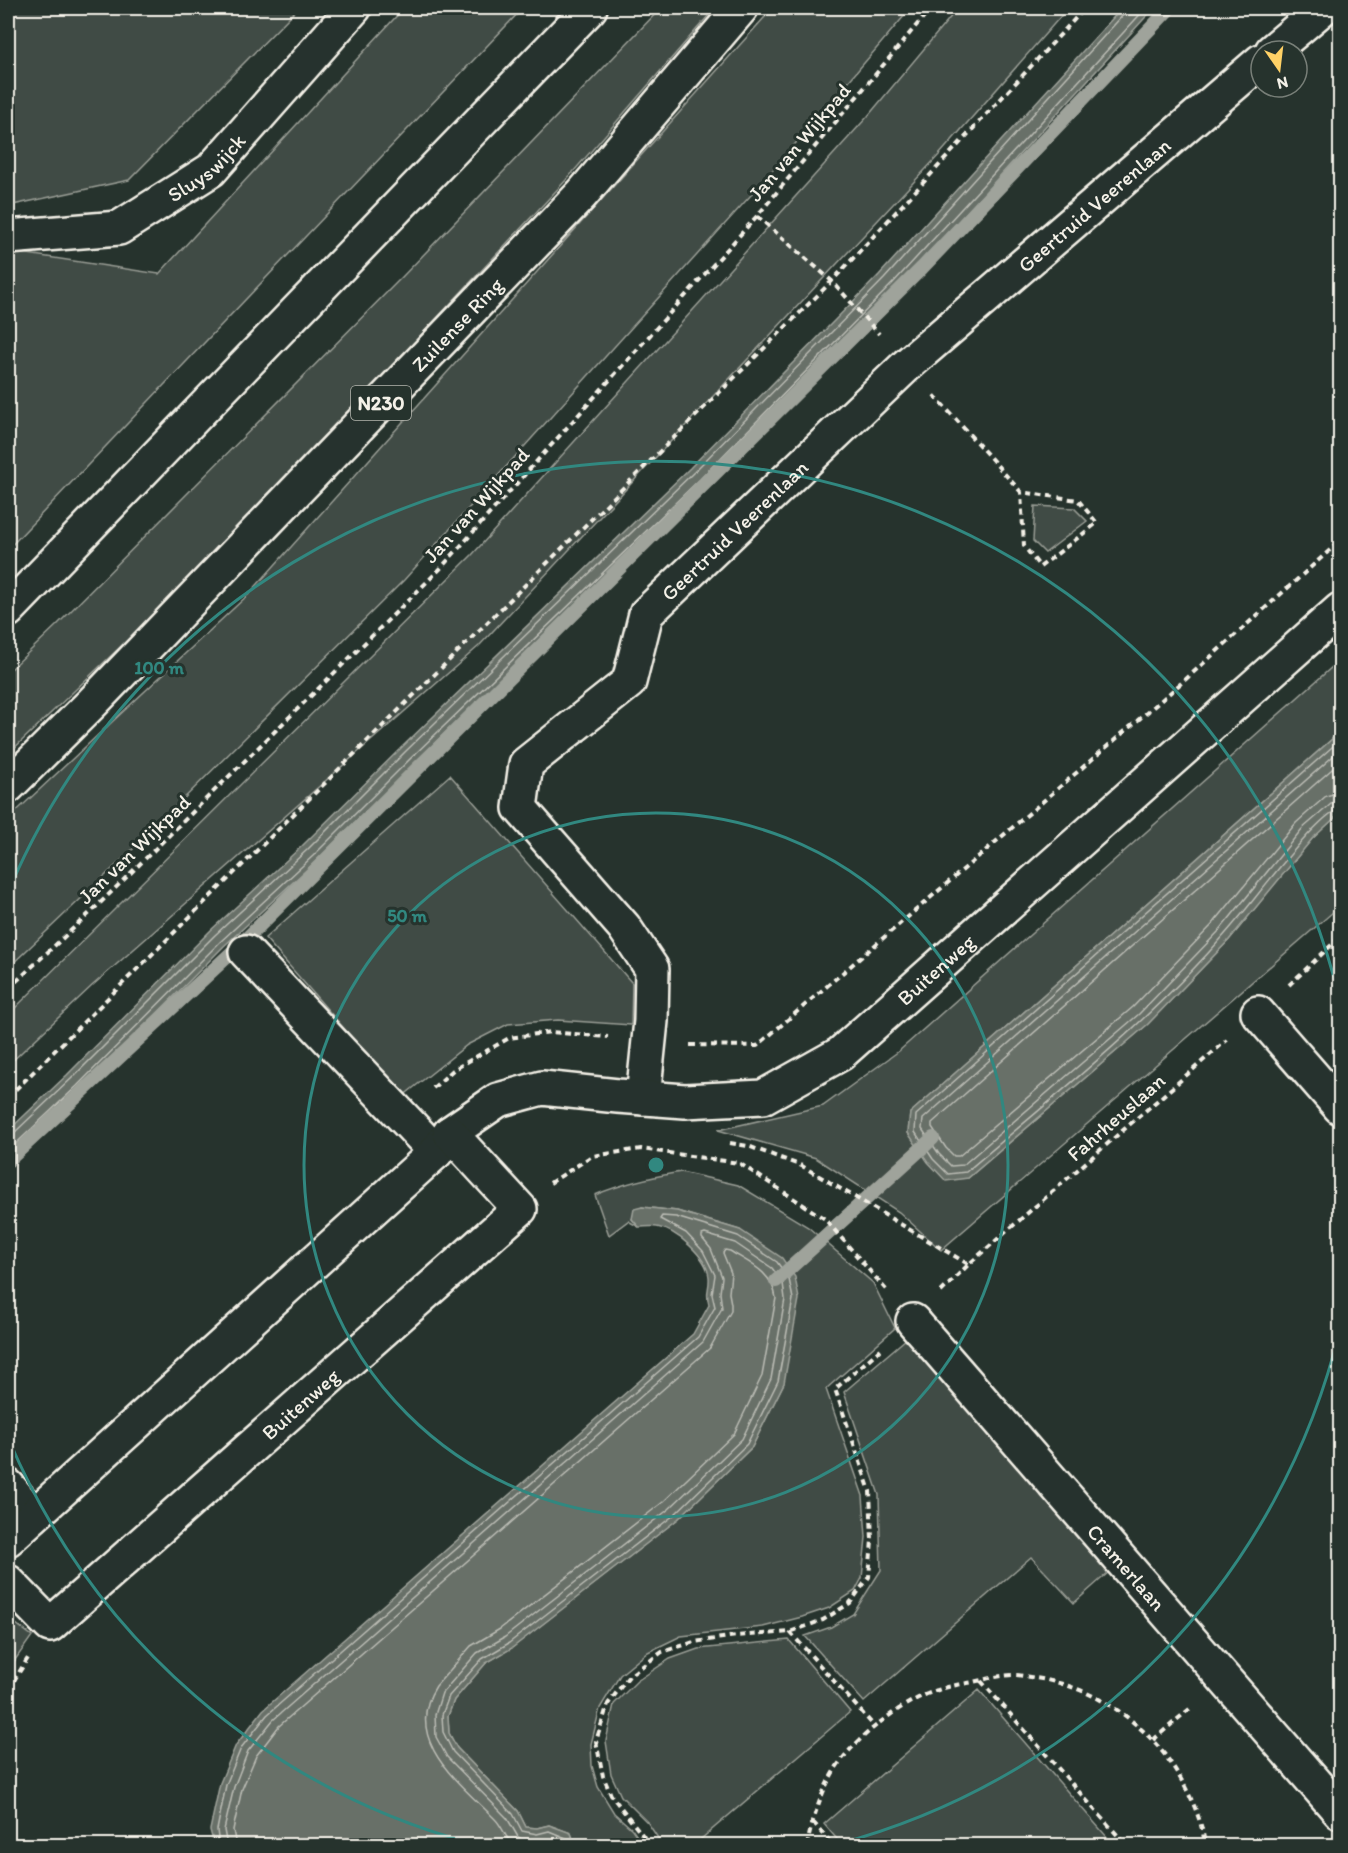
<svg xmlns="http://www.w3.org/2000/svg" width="1348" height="1853" font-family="Itim,sans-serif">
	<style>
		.green { fill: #414b45; stroke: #9a9e96; stroke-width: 1.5 }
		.water { fill: #676f68; stroke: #9fa39b; stroke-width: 1.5 }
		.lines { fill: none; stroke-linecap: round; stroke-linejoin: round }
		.shore { stroke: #bcbdb5; stroke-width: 1.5 }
		.stream { stroke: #9fa39b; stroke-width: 14 }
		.minor-casing { stroke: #f4f1e8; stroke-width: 38 }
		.major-casing { stroke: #f4f1e8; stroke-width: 38 }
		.path { stroke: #f4f1e8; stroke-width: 4; stroke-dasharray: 6 4.5; stroke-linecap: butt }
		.minor { stroke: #26332d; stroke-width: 33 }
		.major { stroke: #26332d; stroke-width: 33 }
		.ring { fill: none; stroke: #318880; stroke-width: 3 }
		.labels { text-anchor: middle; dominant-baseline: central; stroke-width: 6; stroke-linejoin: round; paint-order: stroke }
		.shield { fill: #26332d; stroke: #b6b8b0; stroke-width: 1.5 }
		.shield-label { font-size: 20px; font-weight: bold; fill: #f4f1e8 }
		.street-label { font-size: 21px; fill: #f4f1e8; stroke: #26332d }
		.centre { fill: #318880; stroke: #26332d; stroke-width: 3 }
		.ring-label { font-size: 18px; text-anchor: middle; font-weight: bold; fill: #318880; stroke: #26332d; stroke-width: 6; stroke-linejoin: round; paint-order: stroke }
	</style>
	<rect width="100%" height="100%" fill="#26332d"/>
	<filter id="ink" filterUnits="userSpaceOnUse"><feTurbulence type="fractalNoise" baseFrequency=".0167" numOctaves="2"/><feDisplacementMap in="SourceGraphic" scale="12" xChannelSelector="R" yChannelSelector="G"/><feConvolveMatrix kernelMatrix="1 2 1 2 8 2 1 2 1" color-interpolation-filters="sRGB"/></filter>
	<g filter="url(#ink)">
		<!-- green -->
		<path class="green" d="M 8,8 L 298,8 L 129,180 L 8,206 Z
			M 404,8 L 523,8 L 8,549 L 8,254 L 21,253 L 159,274 Z
			M 661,8 L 715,8 L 567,179 L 204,567 L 8,754 L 8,672 L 57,625 L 403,276 Z
			M 773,8 L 911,8 L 761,184 L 404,580 L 129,853 L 8,968 L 8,819 L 249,594 Z
			M 958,8 L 1068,8 L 939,155 L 479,646 L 93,985 L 8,1065 L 8,1015 L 472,555 L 868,116 Z
			M 1035,506 L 1074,508 L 1087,521 L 1045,553 L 1033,541 Z
			M 1340,660 L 1340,732 L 910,1113 L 908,1133 L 968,1178 L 1148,1024 L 1229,940 L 1312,839 L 1340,813 L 1340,906 L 941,1250 L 899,1212 L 816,1158 L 718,1130 L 823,1106 L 899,1051 Z
			M 450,775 L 632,983 L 631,1025 L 558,1020 L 508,1024 L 467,1045 L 403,1096 L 265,938 Z
			M 681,1172 L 738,1185 L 808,1227 L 873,1283 L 895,1328 L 826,1389 L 863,1496 L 866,1537 L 862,1578 L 855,1591 L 829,1608 L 802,1617 L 763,1627 L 681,1636 L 648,1652 L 620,1675 L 600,1708 L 591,1744 L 592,1766 L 598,1787 L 614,1813 L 632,1829 L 643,1845 L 575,1845 L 571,1833 L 549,1825 L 537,1828 L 526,1827 L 518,1811 L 457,1748 L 449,1733 L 448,1716 L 454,1700 L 486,1663 L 512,1648 L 678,1519 L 752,1447 L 784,1383 L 740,1230 L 677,1211 L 642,1207 L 632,1219 L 639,1227 L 628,1221 L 609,1235 L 595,1195 C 624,1183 650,1177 681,1172 Z
			M 906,1339 L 1109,1572 L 1074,1603 L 1031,1557 L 864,1702 L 805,1636 L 831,1627 L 853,1614 L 881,1570 L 879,1495 L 844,1392 Z
			M 8,1618 L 32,1636 L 8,1670 Z
			M 789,1640 L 850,1712 L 694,1845 L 661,1845 L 658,1838 L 648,1823 L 621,1796 L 611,1774 L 606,1741 L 614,1704 L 637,1681 L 670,1659 L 698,1649 Z
			M 979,1690 L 1114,1845 L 842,1845 L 824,1824 Z"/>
		<!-- water -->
		<path class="water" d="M 1122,8 L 1154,8 L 897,288 L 704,483 L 416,761 L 317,860 L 224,946 L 81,1090 L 8,1159 L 8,1131 L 67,1075 L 211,930 L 302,846 L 402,747 L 690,468 L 879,275 Z
			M 1340,732 L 1340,813 L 1312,839 L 1229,940 L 1148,1024 L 968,1178 L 946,1181 L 928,1162 L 908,1133 L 910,1113 Z
			M 642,1207 L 677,1211 L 740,1230 L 782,1258 L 795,1277 L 799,1299 L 784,1383 L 752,1447 L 678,1519 L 512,1648 L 486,1663 L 454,1700 L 448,1716 L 449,1733 L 457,1748 L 518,1811 L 526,1827 L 537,1828 L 549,1825 L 571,1833 L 575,1845 L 214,1845 L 210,1830 L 220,1783 L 236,1745 L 263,1710 L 693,1334 L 709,1305 C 705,1291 710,1289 709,1277 C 707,1257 677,1230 657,1227 C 652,1226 644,1227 639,1227 L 632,1219 L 634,1209 Z"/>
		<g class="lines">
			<!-- shore -->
			<path class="shore" d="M 1340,740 L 916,1115 L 915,1132 L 933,1159 L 948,1174 L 966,1172 C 1061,1091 1162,1012 1242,914 C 1258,895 1321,811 1340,809
				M 1340,750 L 923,1119 L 922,1129 L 939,1154 L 951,1166 L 963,1165 L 1139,1014 L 1219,931 L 1302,829 L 1331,804 L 1340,801
				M 1340,762 L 932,1123 L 932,1127 L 946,1148 L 954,1156 L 959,1156 L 1133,1007 L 1212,925 L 1296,823 L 1326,796 L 1340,792
				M 8,1135 L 14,1133 L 71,1079 L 215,935 L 307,850 L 406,751 L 694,472 L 884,279 L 1124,14 L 1126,8
				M 8,1151 L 77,1086 L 220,942 L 313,856 L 412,757 L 700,479 L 892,284 L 1146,8
				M 219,1846 L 217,1830 L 226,1785 L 241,1748 L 267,1715 L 698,1337 L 715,1307 L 712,1294 L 715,1275 L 703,1251 L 686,1233 L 660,1219 L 662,1216 L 676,1217 L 738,1236 L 777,1262 L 789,1279 L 793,1299 L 778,1381 L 747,1444 L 674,1515 L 509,1643 L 482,1659 L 449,1696 L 442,1715 L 443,1732 L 453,1752 L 513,1814 L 522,1831 L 537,1834 L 549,1831 L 566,1838 L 570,1846
				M 227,1846 L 224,1830 L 234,1787 L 248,1751 L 273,1720 L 703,1342 L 722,1308 L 720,1293 L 722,1277 L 711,1249 L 702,1238 L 702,1235 L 705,1234 L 735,1243 L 772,1268 L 783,1283 L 785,1299 L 771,1379 L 742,1439 L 669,1509 L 505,1637 L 477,1653 L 442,1693 L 435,1715 L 436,1737 L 447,1757 L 507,1818 L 518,1837 L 523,1840 L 536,1842 L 549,1839 L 560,1843 L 562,1846
				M 236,1846 L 233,1830 L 242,1789 L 256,1756 L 279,1726 L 710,1348 L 731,1311 L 731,1304 L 729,1293 L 731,1273 L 723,1253 L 725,1250 L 730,1251 C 751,1264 772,1272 776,1298 L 762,1376 L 734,1434 L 663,1502 L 500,1629 L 471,1646 L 436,1686 C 401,1741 461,1784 495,1819 C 503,1827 505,1838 514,1846"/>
			<!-- stream -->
			<path class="stream" d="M 8,1161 L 243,942 L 922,268 L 1170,8
				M 776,1281 L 933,1138"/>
			<defs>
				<g id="minor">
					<path d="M 1272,51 L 1323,8"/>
					<path id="s1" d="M 8,237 L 119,228 L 211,170 L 354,8"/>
					<path d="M 246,952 L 436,1152"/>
					<path d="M 1258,1013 L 1340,1107"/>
					<path id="s2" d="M 643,1098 L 651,1021 L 652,969 L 624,927 L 520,808 L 526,764 L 629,682 L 646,614 L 907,365 L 1261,61"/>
					<path id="s3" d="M 913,1321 L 1340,1812"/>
					<path d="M 8,1486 L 33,1516"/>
					<path id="s4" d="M 8,1539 L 436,1152 L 450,1133 L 498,1100 L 542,1088 L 618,1096 L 685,1101 L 763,1097 L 840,1054 L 1340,610"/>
					<path id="s5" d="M 8,1582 L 50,1625 L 520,1209 L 450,1133"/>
				</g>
				<g id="major">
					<path d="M 8,610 L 590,8"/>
					<path id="s6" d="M 8,786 L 92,703 L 582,194 L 741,8"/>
				</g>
			</defs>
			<!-- minor casing -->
			<use href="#minor" class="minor-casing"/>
			<!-- major casing -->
			<use href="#major" class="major-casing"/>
			<!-- path -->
			<path class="path" d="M 757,216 L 832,281 L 879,334
				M 934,395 L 1021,492 L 1078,500 L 1097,523 L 1040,567 L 1024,546 L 1021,492
				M 1289,985 L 1340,937
				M 8,989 L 93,910 L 440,569 L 757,216 L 931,8
				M 690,1045 L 757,1046 L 1186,679 L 1340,541
				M 433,1088 L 453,1070 L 509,1038 L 551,1032 L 608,1037
				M 8,1097 L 832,281 L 1085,8
				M 730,1143 L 748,1146 L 802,1166 L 968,1264
				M 550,1183 L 592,1156 L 641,1149 L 739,1163 L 825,1219 L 888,1292
				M 941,1292 L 969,1264 L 1227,1040
				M 790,1632 L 875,1727
				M 981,1681 L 1127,1846
				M 8,1690 L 28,1658
				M 1153,1740 L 1193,1706
				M 813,1822 L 834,1846
				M 651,1846 L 611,1795 L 603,1776 L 596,1741 L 608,1704 L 629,1676 L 662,1652 L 694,1642 L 736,1636 L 790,1632 L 823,1620 L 850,1603 L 869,1577 L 872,1540 L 870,1491 L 835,1389 L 883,1347
				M 807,1846 C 812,1818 825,1780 843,1758 C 865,1731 905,1700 938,1690 C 949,1686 962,1684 973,1682 C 986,1679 1001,1675 1014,1675 C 1021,1675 1029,1677 1036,1678 C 1088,1686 1133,1714 1165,1755 C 1183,1779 1202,1815 1205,1846"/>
			<!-- minor -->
			<use href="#minor" class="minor"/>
			<!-- major -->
			<use href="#major" class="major"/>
		</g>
	</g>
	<!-- distance rings -->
	<g class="ring">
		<circle cx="656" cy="1165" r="352"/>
		<path d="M1340 1329A703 703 0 0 1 838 1844M474 1844A703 703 0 0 1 9 1440M9 890A703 703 0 0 1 1340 1001"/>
	</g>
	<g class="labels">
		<!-- shield labels -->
		<rect class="shield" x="351" y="386" width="60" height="34" rx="4.5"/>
		<g class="shield-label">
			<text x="381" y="403">N230</text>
		</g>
		<!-- street labels -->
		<g class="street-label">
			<text transform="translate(799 142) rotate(-50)">Jan van Wijkpad</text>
			<text stroke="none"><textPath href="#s1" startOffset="218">Sluyswijck</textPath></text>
			<text stroke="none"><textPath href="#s2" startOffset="1191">Geertruid Veerenlaan</textPath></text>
			<text stroke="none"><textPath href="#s6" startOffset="644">Zuilense Ring</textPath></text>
			<text transform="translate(476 505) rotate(-48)">Jan van Wijkpad</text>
			<text stroke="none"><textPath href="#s2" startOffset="706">Geertruid Veerenlaan</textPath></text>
			<text transform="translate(134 849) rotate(-44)">Jan van Wijkpad</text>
			<text stroke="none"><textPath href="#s4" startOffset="1142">Buitenweg</textPath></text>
			<text transform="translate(1116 1117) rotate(-41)">Fahrheuslaan</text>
			<text stroke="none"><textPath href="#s5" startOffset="394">Buitenweg</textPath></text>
			<text stroke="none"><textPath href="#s3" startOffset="326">Cramerlaan</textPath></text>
		</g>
	</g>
	<circle cx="656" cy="1165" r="9" class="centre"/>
	<g class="ring-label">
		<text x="159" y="674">100 m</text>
		<text x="407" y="922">50 m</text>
	</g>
	<!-- margin -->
	<rect width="1348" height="1853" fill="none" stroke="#26332d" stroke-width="30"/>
	<rect x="15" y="15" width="1318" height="1823" fill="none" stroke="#f4f1e8" stroke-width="2" filter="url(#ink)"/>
	<!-- north arrow -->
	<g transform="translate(1279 69) rotate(166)"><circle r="28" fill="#26332d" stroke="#787f78" stroke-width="1.5"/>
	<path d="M0-4.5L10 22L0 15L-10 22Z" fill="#ffd166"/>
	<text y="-9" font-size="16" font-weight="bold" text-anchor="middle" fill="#f4f1e8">N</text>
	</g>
</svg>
